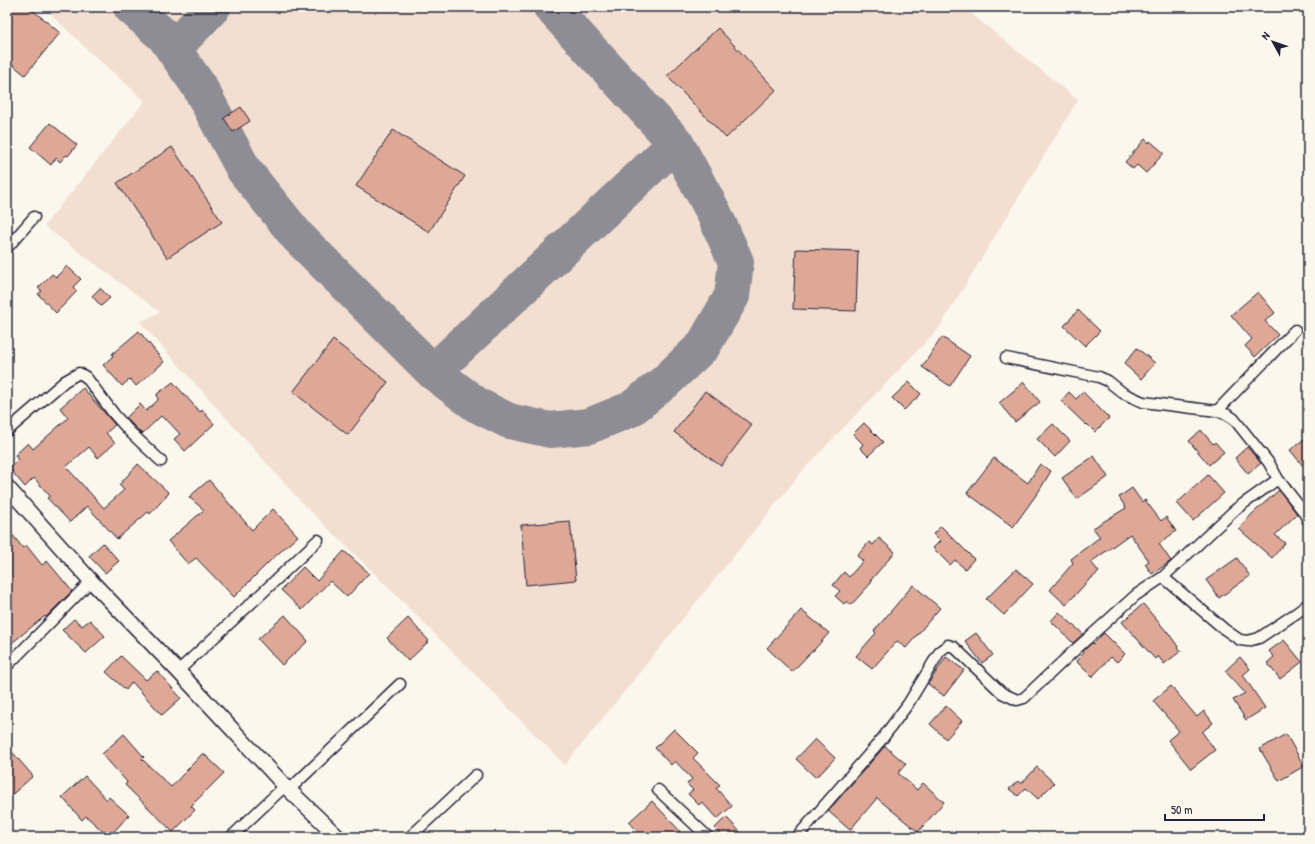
<svg xmlns="http://www.w3.org/2000/svg" width="1315" height="844" font-family="'Patrick Hand',sans-serif">
	<style>
		.built { fill: #f3dfd2 }
		.lines { fill: none; stroke-linecap: round; stroke-linejoin: round }
		.taxiway { stroke: #8e8c94; stroke-width: 36 }
		.building { fill: #dfa896; stroke: #22223b }
		.minor-casing { stroke: #22223b; stroke-width: 13 }
		.secondary-casing { stroke: #22223b; stroke-width: 17 }
		.minor { stroke: #fbf7ec; stroke-width: 10 }
		.secondary { stroke: #fbf7ec; stroke-width: 14 }
	</style>
	<rect width="100%" height="100%" fill="#fbf7ec"/>
	<filter id="ink" filterUnits="userSpaceOnUse"><feTurbulence type="fractalNoise" baseFrequency=".025" numOctaves="2"/><feDisplacementMap in="SourceGraphic" scale="8" xChannelSelector="R" yChannelSelector="G"/><feConvolveMatrix kernelMatrix="1 2 1 2 8 2 1 2 1" color-interpolation-filters="sRGB"/></filter>
	<g filter="url(#ink)">
		<!-- built -->
		<path class="built" d="M 43,7 L 963,7 L 1078,100 L 939,328 L 804,469 L 565,765 L 378,577 L 303,504 L 140,322 L 160,312 L 44,226 L 145,101 L 89,51 Z"/>
		<g class="lines">
			<!-- taxiway -->
			<path class="taxiway" d="M 131,7 L 164,36 L 199,86 L 244,170 L 297,236 L 433,372 L 477,405 L 509,421 L 550,430 L 589,426 L 631,409 L 665,382 L 703,346 L 732,296 L 736,262 L 713,211 L 676,143 L 551,7
				M 173,49 L 213,7
				M 433,372 L 676,143"/>
		</g>
		<!-- building -->
		<path class="building" d="M 7,7 L 29,7 L 60,33 L 25,75 L 7,60 L 7,56 L 12,51 L 7,47 Z
			M 718,28 L 776,90 L 726,138 L 667,76 Z
			M 241,107 L 250,121 L 233,132 L 224,118 Z
			M 50,123 L 77,145 L 68,156 L 66,155 L 60,162 L 56,158 L 51,165 L 30,147 Z
			M 393,130 L 465,176 L 429,232 L 356,186 Z
			M 1145,139 L 1149,143 L 1150,141 L 1164,153 L 1146,173 L 1137,165 L 1133,169 L 1125,162 Z
			M 172,147 L 222,222 L 167,258 L 117,183 Z
			M 796,249 L 858,251 L 856,311 L 793,309 Z
			M 67,266 L 81,279 L 73,287 L 77,291 L 56,313 L 38,294 L 42,291 L 38,288 L 52,274 L 56,277 Z
			M 100,288 L 110,298 L 101,306 L 92,296 Z
			M 1258,292 L 1275,313 L 1265,321 L 1278,335 L 1255,357 L 1245,346 L 1252,339 L 1231,315 Z
			M 1078,310 L 1100,331 L 1085,346 L 1064,326 Z
			M 139,331 L 164,362 L 136,386 L 130,379 L 122,386 L 103,365 L 113,356 L 112,354 Z
			M 942,337 L 970,356 L 950,386 L 922,367 Z
			M 333,340 L 388,382 L 348,435 L 293,392 Z
			M 1137,348 L 1155,363 L 1141,379 L 1124,364 Z
			M 173,382 L 200,412 L 202,410 L 214,424 L 185,451 L 174,439 L 180,434 L 166,419 L 165,420 L 161,416 L 142,434 L 126,418 L 140,404 L 146,411 L 158,400 L 157,394 Z
			M 909,382 L 921,394 L 904,410 L 892,398 Z
			M 1024,382 L 1040,402 L 1015,422 L 999,403 Z
			M 83,388 L 115,425 L 106,433 L 115,443 L 98,458 L 89,447 L 66,467 L 104,508 L 124,490 L 119,485 L 138,464 L 169,493 L 150,514 L 148,512 L 117,539 L 87,506 L 70,522 L 47,498 L 50,496 L 34,478 L 25,487 L 9,468 L 18,460 L 15,455 L 28,443 L 33,449 L 68,418 L 60,408 Z
			M 705,391 L 752,425 L 721,466 L 674,432 Z
			M 1069,392 L 1076,399 L 1083,392 L 1109,418 L 1095,432 L 1087,424 L 1086,425 L 1061,401 Z
			M 864,423 L 883,442 L 868,456 L 860,448 L 863,444 L 853,434 Z
			M 1053,424 L 1070,441 L 1055,457 L 1037,439 Z
			M 1201,430 L 1213,444 L 1215,442 L 1224,452 L 1209,465 L 1189,441 Z
			M 1308,436 L 1308,472 L 1290,450 Z
			M 1247,447 L 1261,463 L 1248,474 L 1235,458 Z
			M 1094,456 L 1108,477 L 1077,499 L 1062,478 Z
			M 994,458 L 1028,483 L 1040,464 L 1051,471 L 1039,491 L 1013,527 L 967,493 Z
			M 1208,475 L 1224,493 L 1193,521 L 1177,503 Z
			M 209,480 L 252,530 L 273,509 L 298,536 L 272,559 L 234,597 L 196,558 L 188,564 L 168,541 L 204,510 L 189,497 Z
			M 1132,488 L 1142,502 L 1145,500 L 1161,521 L 1166,517 L 1176,531 L 1159,544 L 1171,561 L 1152,574 L 1145,564 L 1149,561 L 1130,534 L 1091,562 L 1099,572 L 1087,582 L 1066,605 L 1050,590 L 1073,563 L 1071,559 L 1100,537 L 1093,528 L 1126,508 L 1119,497 Z
			M 1279,490 L 1297,514 L 1275,535 L 1285,543 L 1272,558 L 1239,529 L 1252,514 Z
			M 570,521 L 576,580 L 526,585 L 521,525 Z
			M 941,526 L 974,559 L 965,569 L 955,560 L 950,565 L 933,548 L 940,541 L 933,534 Z
			M 7,528 L 23,548 L 26,545 L 42,565 L 47,561 L 72,591 L 46,617 L 45,616 L 7,647 Z
			M 879,538 L 895,552 L 870,581 L 871,583 L 851,605 L 847,601 L 844,604 L 835,596 L 840,591 L 833,585 L 844,572 L 849,577 L 863,561 L 857,556 L 869,542 L 873,545 Z
			M 103,543 L 119,561 L 105,573 L 89,556 Z
			M 344,551 L 369,573 L 347,597 L 330,581 L 302,610 L 281,590 L 303,567 L 317,581 Z
			M 1237,558 L 1250,576 L 1219,598 L 1206,580 Z
			M 1016,569 L 1033,584 L 1004,615 L 986,599 Z
			M 913,585 L 940,608 L 906,648 L 897,641 L 872,669 L 856,656 L 876,633 L 874,631 Z
			M 1143,604 L 1167,632 L 1167,631 L 1181,651 L 1164,664 L 1158,656 L 1155,659 L 1122,622 Z
			M 801,610 L 829,633 L 813,651 L 812,651 L 792,672 L 767,648 Z
			M 1059,612 L 1083,634 L 1073,643 L 1051,621 Z
			M 285,615 L 308,641 L 282,665 L 258,639 Z
			M 408,618 L 429,641 L 408,661 L 387,638 Z
			M 74,619 L 82,626 L 90,620 L 105,636 L 86,653 L 62,630 Z
			M 976,633 L 993,655 L 982,663 L 965,641 Z
			M 1104,633 L 1125,654 L 1117,662 L 1111,657 L 1092,677 L 1076,661 L 1084,653 L 1083,651 L 1092,643 L 1093,644 Z
			M 1284,640 L 1302,662 L 1280,679 L 1267,663 L 1274,657 L 1269,651 Z
			M 121,656 L 146,680 L 157,671 L 181,698 L 162,715 L 132,682 L 126,690 L 106,672 Z
			M 946,657 L 964,670 L 944,696 L 928,684 Z
			M 1240,657 L 1250,669 L 1243,675 L 1265,708 L 1246,720 L 1233,700 L 1245,693 L 1225,671 Z
			M 1171,686 L 1197,717 L 1204,711 L 1213,723 L 1202,732 L 1215,750 L 1191,769 L 1168,740 L 1179,731 L 1153,701 Z
			M 946,706 L 962,721 L 946,739 L 930,724 Z
			M 674,729 L 698,753 L 693,758 L 720,785 L 716,788 L 732,806 L 717,819 L 702,802 L 699,805 L 688,794 L 693,790 L 687,784 L 692,779 L 675,761 L 671,765 L 655,748 Z
			M 124,734 L 144,757 L 142,759 L 171,787 L 203,753 L 224,773 L 191,806 L 195,810 L 173,832 L 125,785 L 127,782 L 102,754 Z
			M 1286,734 L 1304,766 L 1279,781 L 1260,749 Z
			M 815,739 L 835,758 L 822,772 L 815,777 L 796,759 Z
			M 7,746 L 33,776 L 7,799 Z
			M 885,746 L 906,764 L 898,773 L 917,790 L 923,783 L 944,802 L 918,832 L 877,798 L 850,830 L 828,811 Z
			M 1037,767 L 1054,783 L 1038,799 L 1026,788 L 1018,796 L 1009,789 L 1018,781 L 1021,784 Z
			M 85,776 L 107,800 L 109,797 L 129,815 L 109,837 L 86,816 L 82,820 L 62,797 Z
			M 652,801 L 680,831 L 673,837 L 643,837 L 629,822 Z
			M 726,817 L 745,837 L 724,837 L 715,828 Z"/>
		<g class="lines">
			<defs>
				<path id="minor" d="M 7,248 L 34,217
					M 1006,358 L 1099,377 L 1108,381 L 1123,393 L 1143,402 L 1217,411 L 1228,415 L 1234,419 L 1269,463 L 1278,479
					M 1217,411 L 1295,330
					M 7,431 L 65,381 L 79,373 L 86,377 L 114,414 L 130,432 L 161,461
					M 1163,577 L 1224,629 L 1240,640 L 1248,641 L 1259,638 L 1298,612 L 1308,604
					M 7,666 L 91,581
					M 178,671 L 259,596 L 318,540
					M 289,790 L 400,684
					M 658,790 L 708,837
					M 231,837 L 285,786
					M 410,837 L 476,775
					M 797,837 L 882,739 L 908,704 L 940,651 L 948,645 L 954,647 L 1002,693 L 1017,700 L 1024,698 L 1076,649 L 1136,595 L 1163,577 L 1236,509 L 1278,479 L 1303,511 L 1308,520"/>
				<path id="secondary" d="M 7,487 L 91,581 L 178,671 L 285,786 L 338,837"/>
			</defs>
			<!-- minor casing -->
			<use href="#minor" class="minor-casing"/>
			<!-- secondary casing -->
			<use href="#secondary" class="secondary-casing"/>
			<!-- minor -->
			<use href="#minor" class="minor"/>
			<!-- secondary -->
			<use href="#secondary" class="secondary"/>
		</g>
	</g>
	<!-- margin -->
	<rect width="1315" height="844" fill="none" stroke="#fbf7ec" stroke-width="24"/>
	<rect x="12" y="12" width="1291" height="820" fill="none" stroke="#22223b" stroke-width="1.5" filter="url(#ink)"/>
	<!-- north arrow -->
	<g transform="translate(1273 42) rotate(310)" stroke="#fbf7ec" stroke-width="3" paint-order="stroke">
	<path d="M0-3L7 15L0 10L-7 15Z" fill="#22223b"/>
	<text y="-6" font-size="11" font-weight="bold" text-anchor="middle" fill="#22223b">N</text>
	</g>
	<!-- scale -->
	<path d="M1165 814v6h99v-6" fill="none" stroke="#22223b" stroke-width="2"/>
	<text x="1171" y="814" font-size="12" fill="#22223b" stroke="#fbf7ec" stroke-width="3" paint-order="stroke">50 m</text>
</svg>
